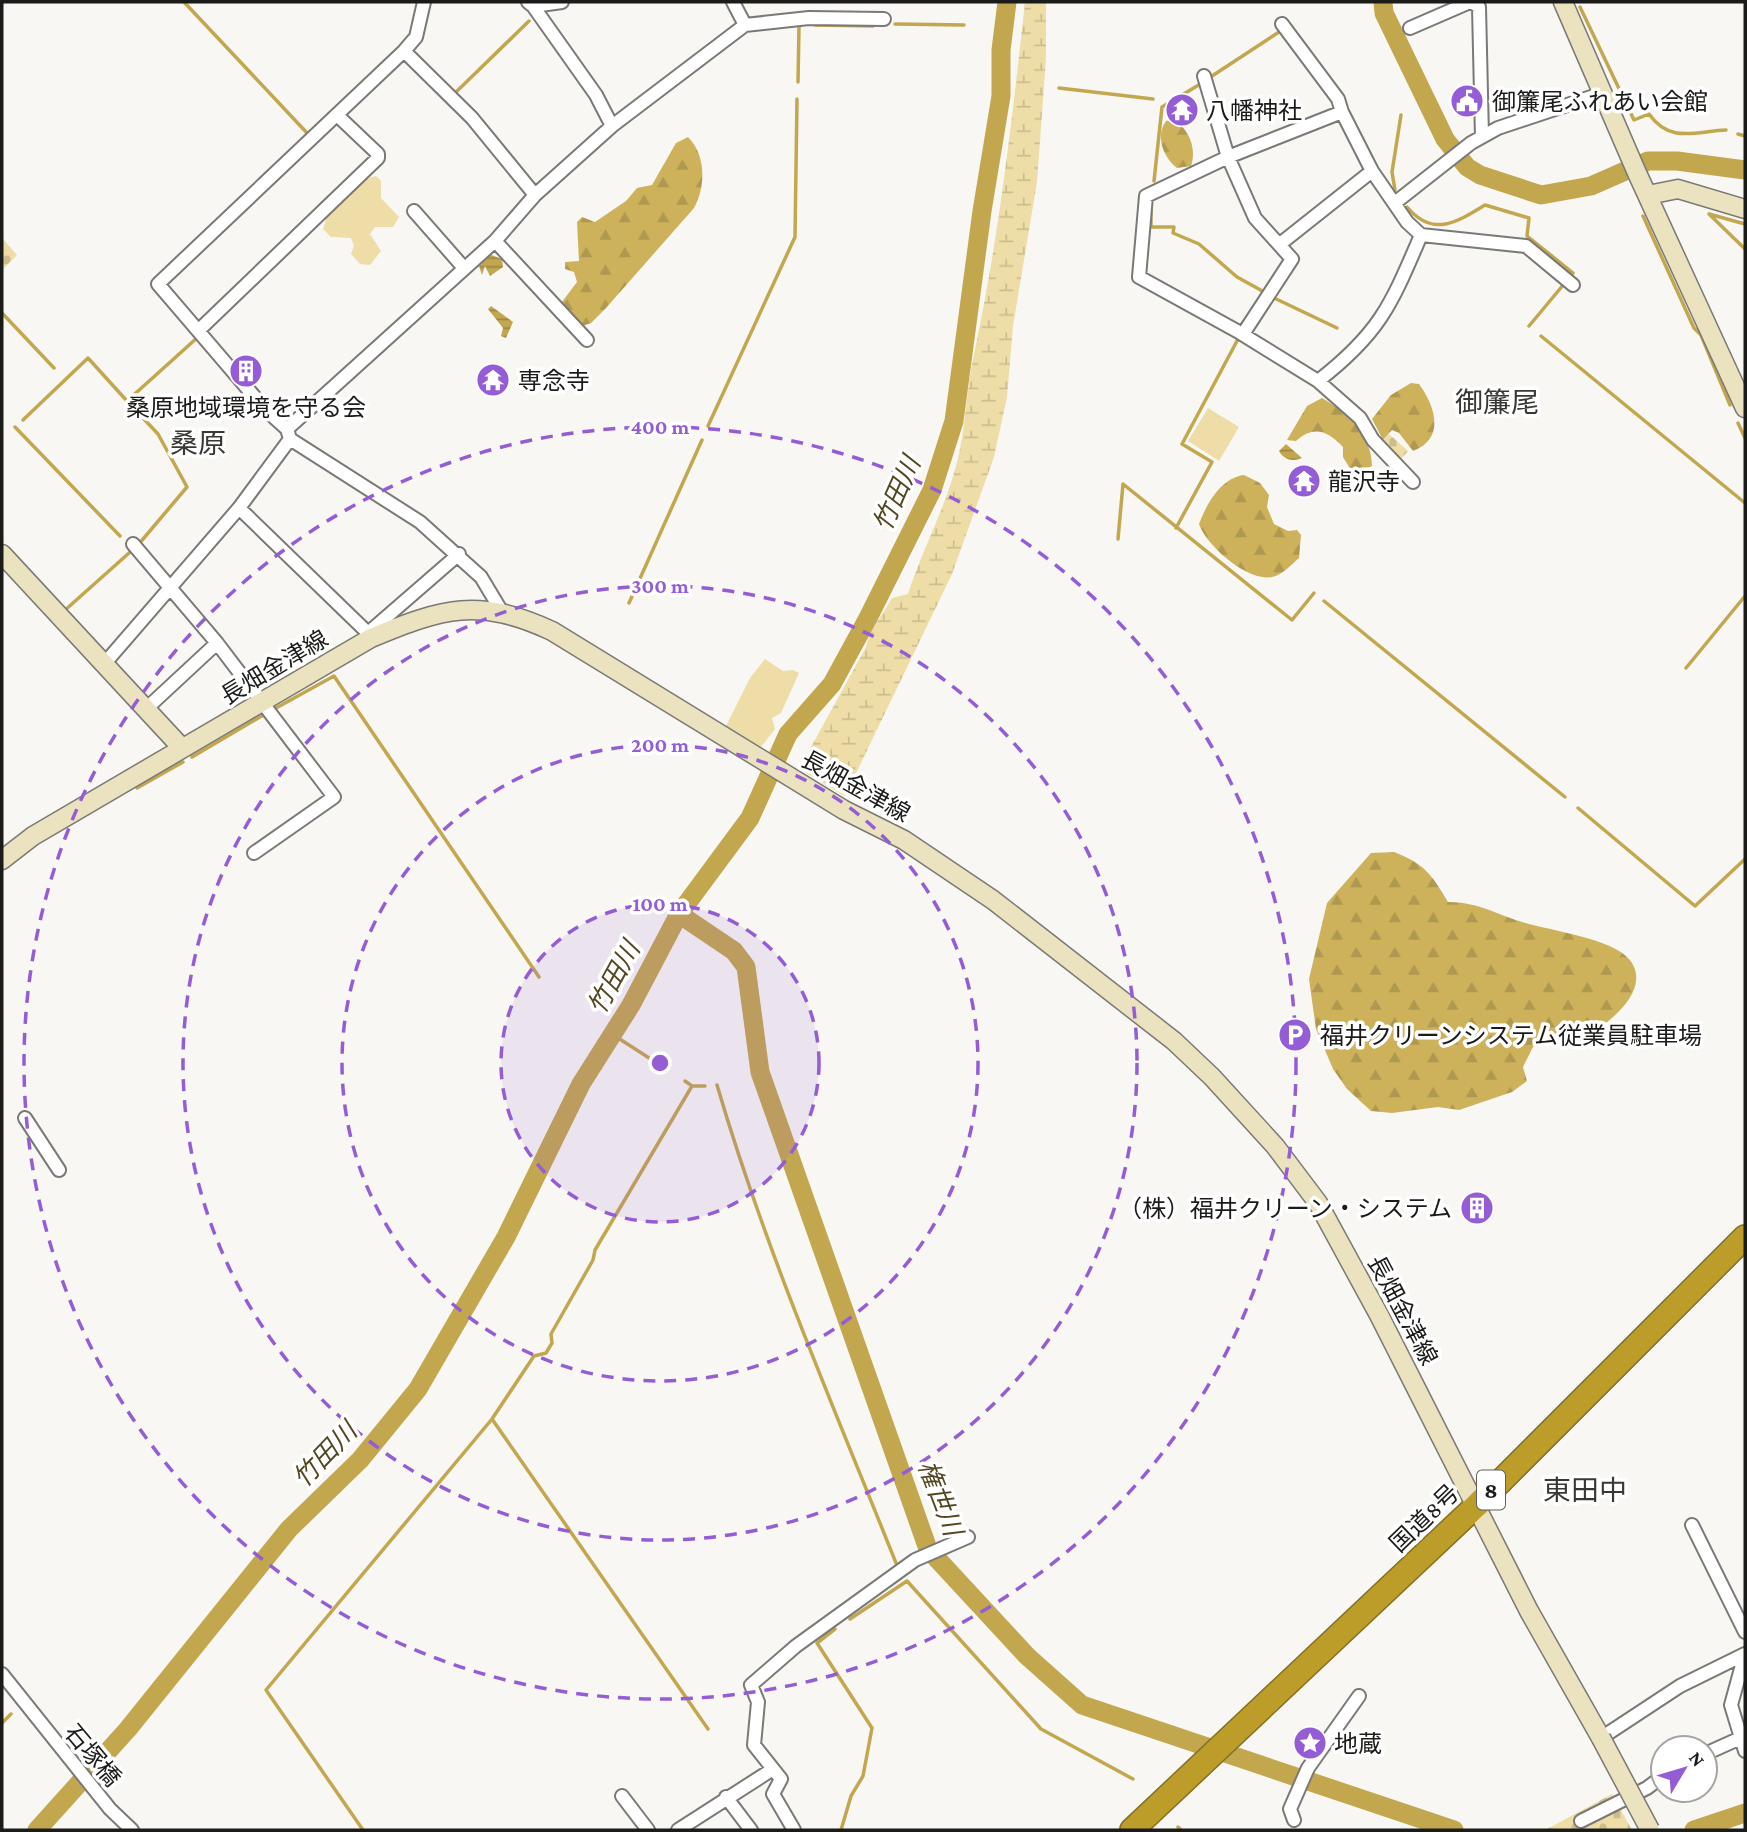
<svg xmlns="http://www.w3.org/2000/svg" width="1747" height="1832" font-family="'Crimson Pro','Noto Sans JP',serif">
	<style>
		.green { fill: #eedda6 }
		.forest { fill: url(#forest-firs) }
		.wetland { fill: url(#wetland-marsh) }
		.cemetery { fill: url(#cemetery-stones) }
		.water { fill: url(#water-rules) }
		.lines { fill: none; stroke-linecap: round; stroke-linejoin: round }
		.stream { stroke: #c2a74f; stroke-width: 3.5 }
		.river { stroke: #c2a74f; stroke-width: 19 }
		.street-casing { stroke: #7a7975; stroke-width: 16 }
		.secondary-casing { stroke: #7a7975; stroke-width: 21 }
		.highway-casing { stroke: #847024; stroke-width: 26 }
		.street { stroke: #fff; stroke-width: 12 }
		.secondary { stroke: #ebe2bf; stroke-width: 18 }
		.highway { stroke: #bd9d2a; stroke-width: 23 }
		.secondary-bridge-casing { stroke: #7a7975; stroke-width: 21; stroke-linecap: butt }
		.secondary-bridge { stroke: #ebe2bf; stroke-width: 18 }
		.ring { fill: none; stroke: #945dd6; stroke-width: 3.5; stroke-dasharray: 12 9 }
		.labels { text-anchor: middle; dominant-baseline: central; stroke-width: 7; stroke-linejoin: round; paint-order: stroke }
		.shield { fill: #fff; stroke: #5f5f5e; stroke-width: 2 }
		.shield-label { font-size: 23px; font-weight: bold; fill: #1b1b19 }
		.poi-label { font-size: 24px; fill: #1b1b19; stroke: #fff; text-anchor: start }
		.street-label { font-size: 24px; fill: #1b1b19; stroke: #fff }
		.water-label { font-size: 26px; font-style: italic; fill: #534721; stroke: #fff }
		.quarter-label { font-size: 28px; fill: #393835; stroke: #fff }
		.centre { fill: #945dd6; stroke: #fff; stroke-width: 3.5 }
		.ring-label { font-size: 21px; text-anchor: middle; font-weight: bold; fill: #945dd6; stroke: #fff; stroke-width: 7; stroke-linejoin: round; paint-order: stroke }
	</style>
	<defs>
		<pattern id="forest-firs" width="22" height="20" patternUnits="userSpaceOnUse" patternTransform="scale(1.75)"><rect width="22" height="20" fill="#cdb25b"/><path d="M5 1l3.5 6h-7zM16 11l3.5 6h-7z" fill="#af984f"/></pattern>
		<pattern id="wetland-marsh" width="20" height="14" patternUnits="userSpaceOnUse" patternTransform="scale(1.75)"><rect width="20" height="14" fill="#eedda6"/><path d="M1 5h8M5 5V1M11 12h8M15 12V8" fill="none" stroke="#ccbd8e"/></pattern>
		<pattern id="cemetery-stones" width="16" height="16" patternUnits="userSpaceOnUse" patternTransform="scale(1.75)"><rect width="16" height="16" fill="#eedda6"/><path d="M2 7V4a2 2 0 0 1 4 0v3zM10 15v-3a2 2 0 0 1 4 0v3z" fill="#ccbd8e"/></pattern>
		<pattern id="water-rules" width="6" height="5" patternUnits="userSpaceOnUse" patternTransform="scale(1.75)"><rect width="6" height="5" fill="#c2a74f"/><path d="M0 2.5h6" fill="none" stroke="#9d8741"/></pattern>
	</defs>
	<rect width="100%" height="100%" fill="#f8f7f3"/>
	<!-- green -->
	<path class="green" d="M 376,176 L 381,181 L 381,198 L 399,217 L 393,227 L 375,227 L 370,234 L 381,251 L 370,265 L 360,264 L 351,254 L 354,246 L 351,238 L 331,237 L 323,229 L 329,211 C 347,202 355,180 376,176 Z
		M 1208,408 L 1239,427 L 1219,461 L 1188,441 Z
		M 765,659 L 783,671 L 793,670 L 799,673 L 781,713 L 772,718 L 775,729 L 761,747 L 726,726 L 750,678 Z"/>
	<!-- forest -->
	<path class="forest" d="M 1174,119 C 1189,130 1197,148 1191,166 L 1177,168 C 1163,157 1155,136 1166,121 Z
		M 688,137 C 706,155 706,186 694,208 L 606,308 L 591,323 L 580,327 L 559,306 L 577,282 L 574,272 L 565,269 L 565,262 L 579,261 L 577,222 L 582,217 L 595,222 L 626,201 L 637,188 L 652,185 L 676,143 Z
		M 1411,383 L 1419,384 C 1435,406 1446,438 1413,451 L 1399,433 L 1392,430 L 1383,440 L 1372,419 L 1391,395 Z
		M 1322,398 C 1347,412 1372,435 1372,466 L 1360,472 L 1351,470 L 1343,457 L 1343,447 C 1328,431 1314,425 1296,441 L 1287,440 L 1307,406 Z
		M 1244,475 L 1260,483 L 1269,495 L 1267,507 L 1274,524 L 1288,531 L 1297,530 L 1301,535 L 1299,558 C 1291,565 1282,575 1272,577 C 1247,582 1206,545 1199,524 C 1207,503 1221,478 1244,475 Z
		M 1394,852 C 1425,864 1432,875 1448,902 C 1480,902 1499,916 1529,924 C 1554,931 1612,939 1629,959 C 1656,991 1601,1031 1575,1041 C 1562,1045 1547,1045 1533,1047 L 1523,1067 L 1527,1081 L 1512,1092 L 1459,1110 L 1438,1107 L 1392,1113 L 1371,1111 L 1347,1089 L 1333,1069 L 1316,1029 L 1309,979 L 1327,903 L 1371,853 Z"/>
	<!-- wetland -->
	<path class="wetland" d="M 1025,2 L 1046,2 L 1046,58 L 1037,182 L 1013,326 L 1007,397 L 994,457 L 952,574 L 845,796 L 799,769 L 866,647 C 870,628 883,615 892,598 L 908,594 C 923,547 948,504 959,454 C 966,421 967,387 974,354 C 999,238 1012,120 1025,2 Z"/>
	<!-- cemetery -->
	<path class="cemetery" d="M 2,238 L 17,255 L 2,270 Z
		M 1389,434 L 1408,451 L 1399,461 L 1380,443 Z
		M 1612,1794 L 1632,1830 L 1547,1829 Z"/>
	<!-- water -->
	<path class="water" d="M 491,255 L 502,259 L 503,267 L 490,276 L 485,266 L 482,275 L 479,266 Z
		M 491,306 L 513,322 L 506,338 L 501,336 L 503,328 L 488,309 Z
		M 1286,444 L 1302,458 C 1293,462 1284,460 1279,451 Z"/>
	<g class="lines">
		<!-- stream -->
		<path class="stream" d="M 184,2 L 308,134
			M 1580,7 L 1634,120 L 1649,114 C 1670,144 1696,131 1726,130
			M 895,24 L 964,25
			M 815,25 L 873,26
			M 1209,78 L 1279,32
			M 798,82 L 799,27
			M 1059,88 L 1153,99
			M 454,94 L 529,21
			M 1738,134 L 1745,136
			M 1154,181 L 1162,107 L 1202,83
			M 1395,190 L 1392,172 L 1401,115
			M 1151,201 L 1151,227 L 1174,227 L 1173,233 L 1199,244 L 1237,277 L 1266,293
			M 1407,207 C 1433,238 1457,222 1485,205 L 1529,218 L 1527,236 L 1573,273 L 1569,278
			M 1643,216 L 1694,328 L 1701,335 L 1730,405
			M 1745,224 L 1709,214 L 1745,249
			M 1272,297 L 1337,328
			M 2,313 L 54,368
			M 1529,326 L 1564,284
			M 1541,336 L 1745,503
			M 23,420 L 88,358 L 127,401
			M 1738,423 L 1745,438
			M 708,426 L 795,237 L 797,99
			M 15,427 L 120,536
			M 1176,528 L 1212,462 L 1182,444 L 1237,341
			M 1118,539 L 1123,484 L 1292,620 L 1314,593
			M 1324,601 L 1565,797
			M 629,603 L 702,440
			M 64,611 L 138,545 L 187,487 L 158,434 L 127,401 L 198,337
			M 1686,668 L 1745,596
			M 276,708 L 334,676 L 539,977
			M 192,757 L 265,714
			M 137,788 L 183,762
			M 1578,808 L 1695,906 L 1745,859
			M 612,1034 L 663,1067
			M 685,1081 L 692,1086
			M 717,1085 C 765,1249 833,1405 896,1563
			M 705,1086 L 692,1086 L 595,1250 L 593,1260 L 551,1334 L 552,1343 L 546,1353 L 534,1356 L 492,1419 L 708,1729
			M 850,1619 L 907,1581 L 1041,1729 L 1133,1779
			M 835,1629 L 817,1643 L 872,1728 L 863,1776 L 851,1796 L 841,1830
			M 2,1723 L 11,1714
			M 1178,1827 L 1181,1830
			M 363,1830 L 266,1690 L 492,1419"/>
		<!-- river -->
		<path class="river" d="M 1383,2 L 1384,13 L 1445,139 L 1467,167 L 1480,175 L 1541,195 L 1591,186 L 1648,161 L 1677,161 L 1745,170
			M 679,914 L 734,951 L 746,967 L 760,1072 L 928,1549 L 1027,1656 L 1082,1705 L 1454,1830
			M 37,1830 L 128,1729 L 289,1529 L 360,1460 L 418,1389 L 506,1237 L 581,1084 L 631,1005 L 679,914 L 750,818 L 788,734 L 832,684 L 868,618 L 932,490 L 954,421 L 982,211 L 1001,96 L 1001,50 L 1007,2
			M 1694,1830 L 1745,1813"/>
		<defs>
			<path id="street" d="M 424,2 L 416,37 L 404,51 L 158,284 L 265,409 L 287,429 L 290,439 L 420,522 L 481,577 L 502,612
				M 528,2 L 533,6 L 562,2
				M 733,2 L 745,25
				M 1471,2 L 1479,7 L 1482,137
				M 533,6 L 596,95 L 612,126
				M 1282,24 L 1338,99 L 1342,112 L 1372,171 L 1407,222 L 1421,235 L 1526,246 L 1573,285
				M 1410,28 L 1470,2
				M 404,51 L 472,118 L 535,195
				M 1204,76 L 1228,157 L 1255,218 L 1292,259 L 1243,334
				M 1342,112 L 1228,157 L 1146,196 L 1139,277 L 1237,331 L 1318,381 L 1360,418 L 1373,440 L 1413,482
				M 1396,202 L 1471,143 L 1498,128 L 1603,93
				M 414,211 L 464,268
				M 495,241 L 587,340
				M 1280,244 L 1372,171
				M 199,330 L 378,158 L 378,154 L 338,116
				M 1318,381 C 1380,333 1391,305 1421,235
				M 287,429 L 495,241 L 535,195 L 612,126 L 745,25 L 809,18 L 884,19
				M 239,508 L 368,633
				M 133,544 L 217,643 L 334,797 L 254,853
				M 370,637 L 368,633 L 459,554
				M 105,663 L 239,508 L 290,439
				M 147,708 L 217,643
				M 25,1118 L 59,1170
				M 1692,1525 L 1745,1632
				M 1745,1654 L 1731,1705 L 1745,1751
				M 2,1674 L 110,1809 L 132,1830
				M 1601,1738 L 1680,1686 L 1745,1654
				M 1705,1754 L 1745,1736
				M 622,1796 L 648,1830
				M 726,1797 L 751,1830
				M 1294,1820 L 1290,1809 L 1308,1768 L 1359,1696
				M 1581,1821 L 1647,1788 L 1663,1776
				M 678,1830 L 773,1769
				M 794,1830 L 773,1794 L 781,1779 L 754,1745 L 758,1702 L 751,1685 L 796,1646 L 915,1560 L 968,1537"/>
			<path id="secondary" d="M 1563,2 L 1637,173 L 1745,408
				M 1648,195 L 1678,189 L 1745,209
				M 2,554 L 182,748
				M 2,860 L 33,836 L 371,638 C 443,608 478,597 552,631 L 844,810 L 904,840 L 993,900 L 1174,1041 L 1212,1077 L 1275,1146 L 1318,1203 L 1379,1315 L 1529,1611 L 1601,1738"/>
			<path id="highway" d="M 1132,1830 L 1477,1505 L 1745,1237"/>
		</defs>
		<!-- street casing -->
		<use href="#street" class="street-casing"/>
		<!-- secondary casing -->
		<use href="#secondary" class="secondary-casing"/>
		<!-- highway casing -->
		<use href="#highway" class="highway-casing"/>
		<!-- street -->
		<use href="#street" class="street"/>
		<!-- secondary -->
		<use href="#secondary" class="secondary"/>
		<!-- highway -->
		<use href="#highway" class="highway"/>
		<defs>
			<path id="secondary-bridge" d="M 1601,1738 L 1650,1830"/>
		</defs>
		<!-- secondary-bridge casing -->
		<use href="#secondary-bridge" class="secondary-bridge-casing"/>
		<!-- secondary-bridge -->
		<use href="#secondary-bridge" class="secondary-bridge"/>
	</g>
	<!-- distance rings -->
	<circle cx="660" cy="1063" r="159" fill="#945dd6" fill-opacity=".12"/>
	<g class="ring">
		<circle cx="660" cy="1063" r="159"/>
		<circle cx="660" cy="1063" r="318"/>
		<circle cx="660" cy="1063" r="477"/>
		<circle cx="660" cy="1063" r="636"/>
	</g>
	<!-- icons -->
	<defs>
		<symbol id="civic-disc" viewBox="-11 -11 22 22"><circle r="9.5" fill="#945dd6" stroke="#fff"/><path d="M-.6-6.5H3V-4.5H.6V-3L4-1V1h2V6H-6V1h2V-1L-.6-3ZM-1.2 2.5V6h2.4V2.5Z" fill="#fff"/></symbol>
		<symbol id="temple-disc" viewBox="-11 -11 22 22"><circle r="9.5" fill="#945dd6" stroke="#fff"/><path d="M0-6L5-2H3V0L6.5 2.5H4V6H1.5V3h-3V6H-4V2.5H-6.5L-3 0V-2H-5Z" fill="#fff"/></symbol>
		<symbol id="building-disc" viewBox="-11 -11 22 22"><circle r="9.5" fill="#945dd6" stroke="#fff"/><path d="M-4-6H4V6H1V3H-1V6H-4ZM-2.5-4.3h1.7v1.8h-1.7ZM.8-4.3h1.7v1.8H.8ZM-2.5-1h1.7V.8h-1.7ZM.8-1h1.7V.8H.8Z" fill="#fff"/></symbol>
		<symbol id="parking-disc" viewBox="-11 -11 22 22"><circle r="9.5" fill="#945dd6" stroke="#fff"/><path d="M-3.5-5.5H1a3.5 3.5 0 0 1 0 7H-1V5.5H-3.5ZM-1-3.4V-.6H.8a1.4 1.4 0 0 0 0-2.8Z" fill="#fff"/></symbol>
		<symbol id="sight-disc" viewBox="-11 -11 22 22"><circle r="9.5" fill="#945dd6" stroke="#fff"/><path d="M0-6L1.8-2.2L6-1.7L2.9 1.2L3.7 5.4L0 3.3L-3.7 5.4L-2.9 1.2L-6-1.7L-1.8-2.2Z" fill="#fff"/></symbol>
	</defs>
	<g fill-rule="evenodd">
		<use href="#civic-disc" x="1448" y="82" width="38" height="38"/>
		<use href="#temple-disc" x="1163" y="91" width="38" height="38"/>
		<use href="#building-disc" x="227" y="352" width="38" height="38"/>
		<use href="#temple-disc" x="474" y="361" width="38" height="38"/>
		<use href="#temple-disc" x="1285" y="462" width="38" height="38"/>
		<use href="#parking-disc" x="1276" y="1016" width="38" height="38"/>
		<use href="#building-disc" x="1458" y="1189" width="38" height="38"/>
		<use href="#sight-disc" x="1291" y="1724" width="38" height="38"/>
	</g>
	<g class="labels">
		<!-- shield labels -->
		<rect class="shield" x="1477" y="1470.5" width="28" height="39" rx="5"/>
		<g class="shield-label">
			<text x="1491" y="1490">8</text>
		</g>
		<!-- poi labels -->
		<g class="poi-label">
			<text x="1492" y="101">御簾尾ふれあい会館</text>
			<text x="1206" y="110">八幡神社</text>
			<text x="518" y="380">専念寺</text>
			<text x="246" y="407" text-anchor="middle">桑原地域環境を守る会</text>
			<text x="1328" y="481">龍沢寺</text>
			<text x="1320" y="1035">福井クリーンシステム従業員駐車場</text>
			<text x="1452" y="1208" text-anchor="end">（株）福井クリーン・システム</text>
			<text x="1334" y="1743">地蔵</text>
		</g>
		<!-- street labels -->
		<g class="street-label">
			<text transform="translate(274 667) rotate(-31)">長畑金津線</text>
			<text transform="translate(856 786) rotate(29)">長畑金津線</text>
			<text transform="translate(1403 1310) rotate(62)">長畑金津線</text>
			<text transform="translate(1424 1518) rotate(-44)">国道8号</text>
			<text transform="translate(93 1755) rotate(50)">石塚橋</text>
		</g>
		<!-- water labels -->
		<g class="water-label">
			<text transform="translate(897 494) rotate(-66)">竹田川</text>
			<text transform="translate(614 978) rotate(-61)">竹田川</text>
			<text transform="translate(325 1455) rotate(-46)">竹田川</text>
			<text transform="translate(940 1498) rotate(69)">権世川</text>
		</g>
		<!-- quarter labels -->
		<g class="quarter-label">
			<text x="1497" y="402">御簾尾</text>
			<text x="198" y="443">桑原</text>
			<text x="1585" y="1490">東田中</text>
		</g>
	</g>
	<circle cx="660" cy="1063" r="10" class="centre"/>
	<g class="ring-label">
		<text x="660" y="434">400 m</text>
		<text x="660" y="593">300 m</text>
		<text x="660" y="752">200 m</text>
		<text x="660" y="911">100 m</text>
	</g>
	<!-- border -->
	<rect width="1747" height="1832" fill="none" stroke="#1b1b19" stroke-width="7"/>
	<!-- north arrow -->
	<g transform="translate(1684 1769) rotate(52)"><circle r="33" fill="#ffffff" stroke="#a4a4a3" stroke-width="2"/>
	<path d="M0-5L12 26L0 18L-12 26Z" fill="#945dd6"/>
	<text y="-10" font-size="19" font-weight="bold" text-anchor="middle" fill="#1b1b19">N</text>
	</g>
</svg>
